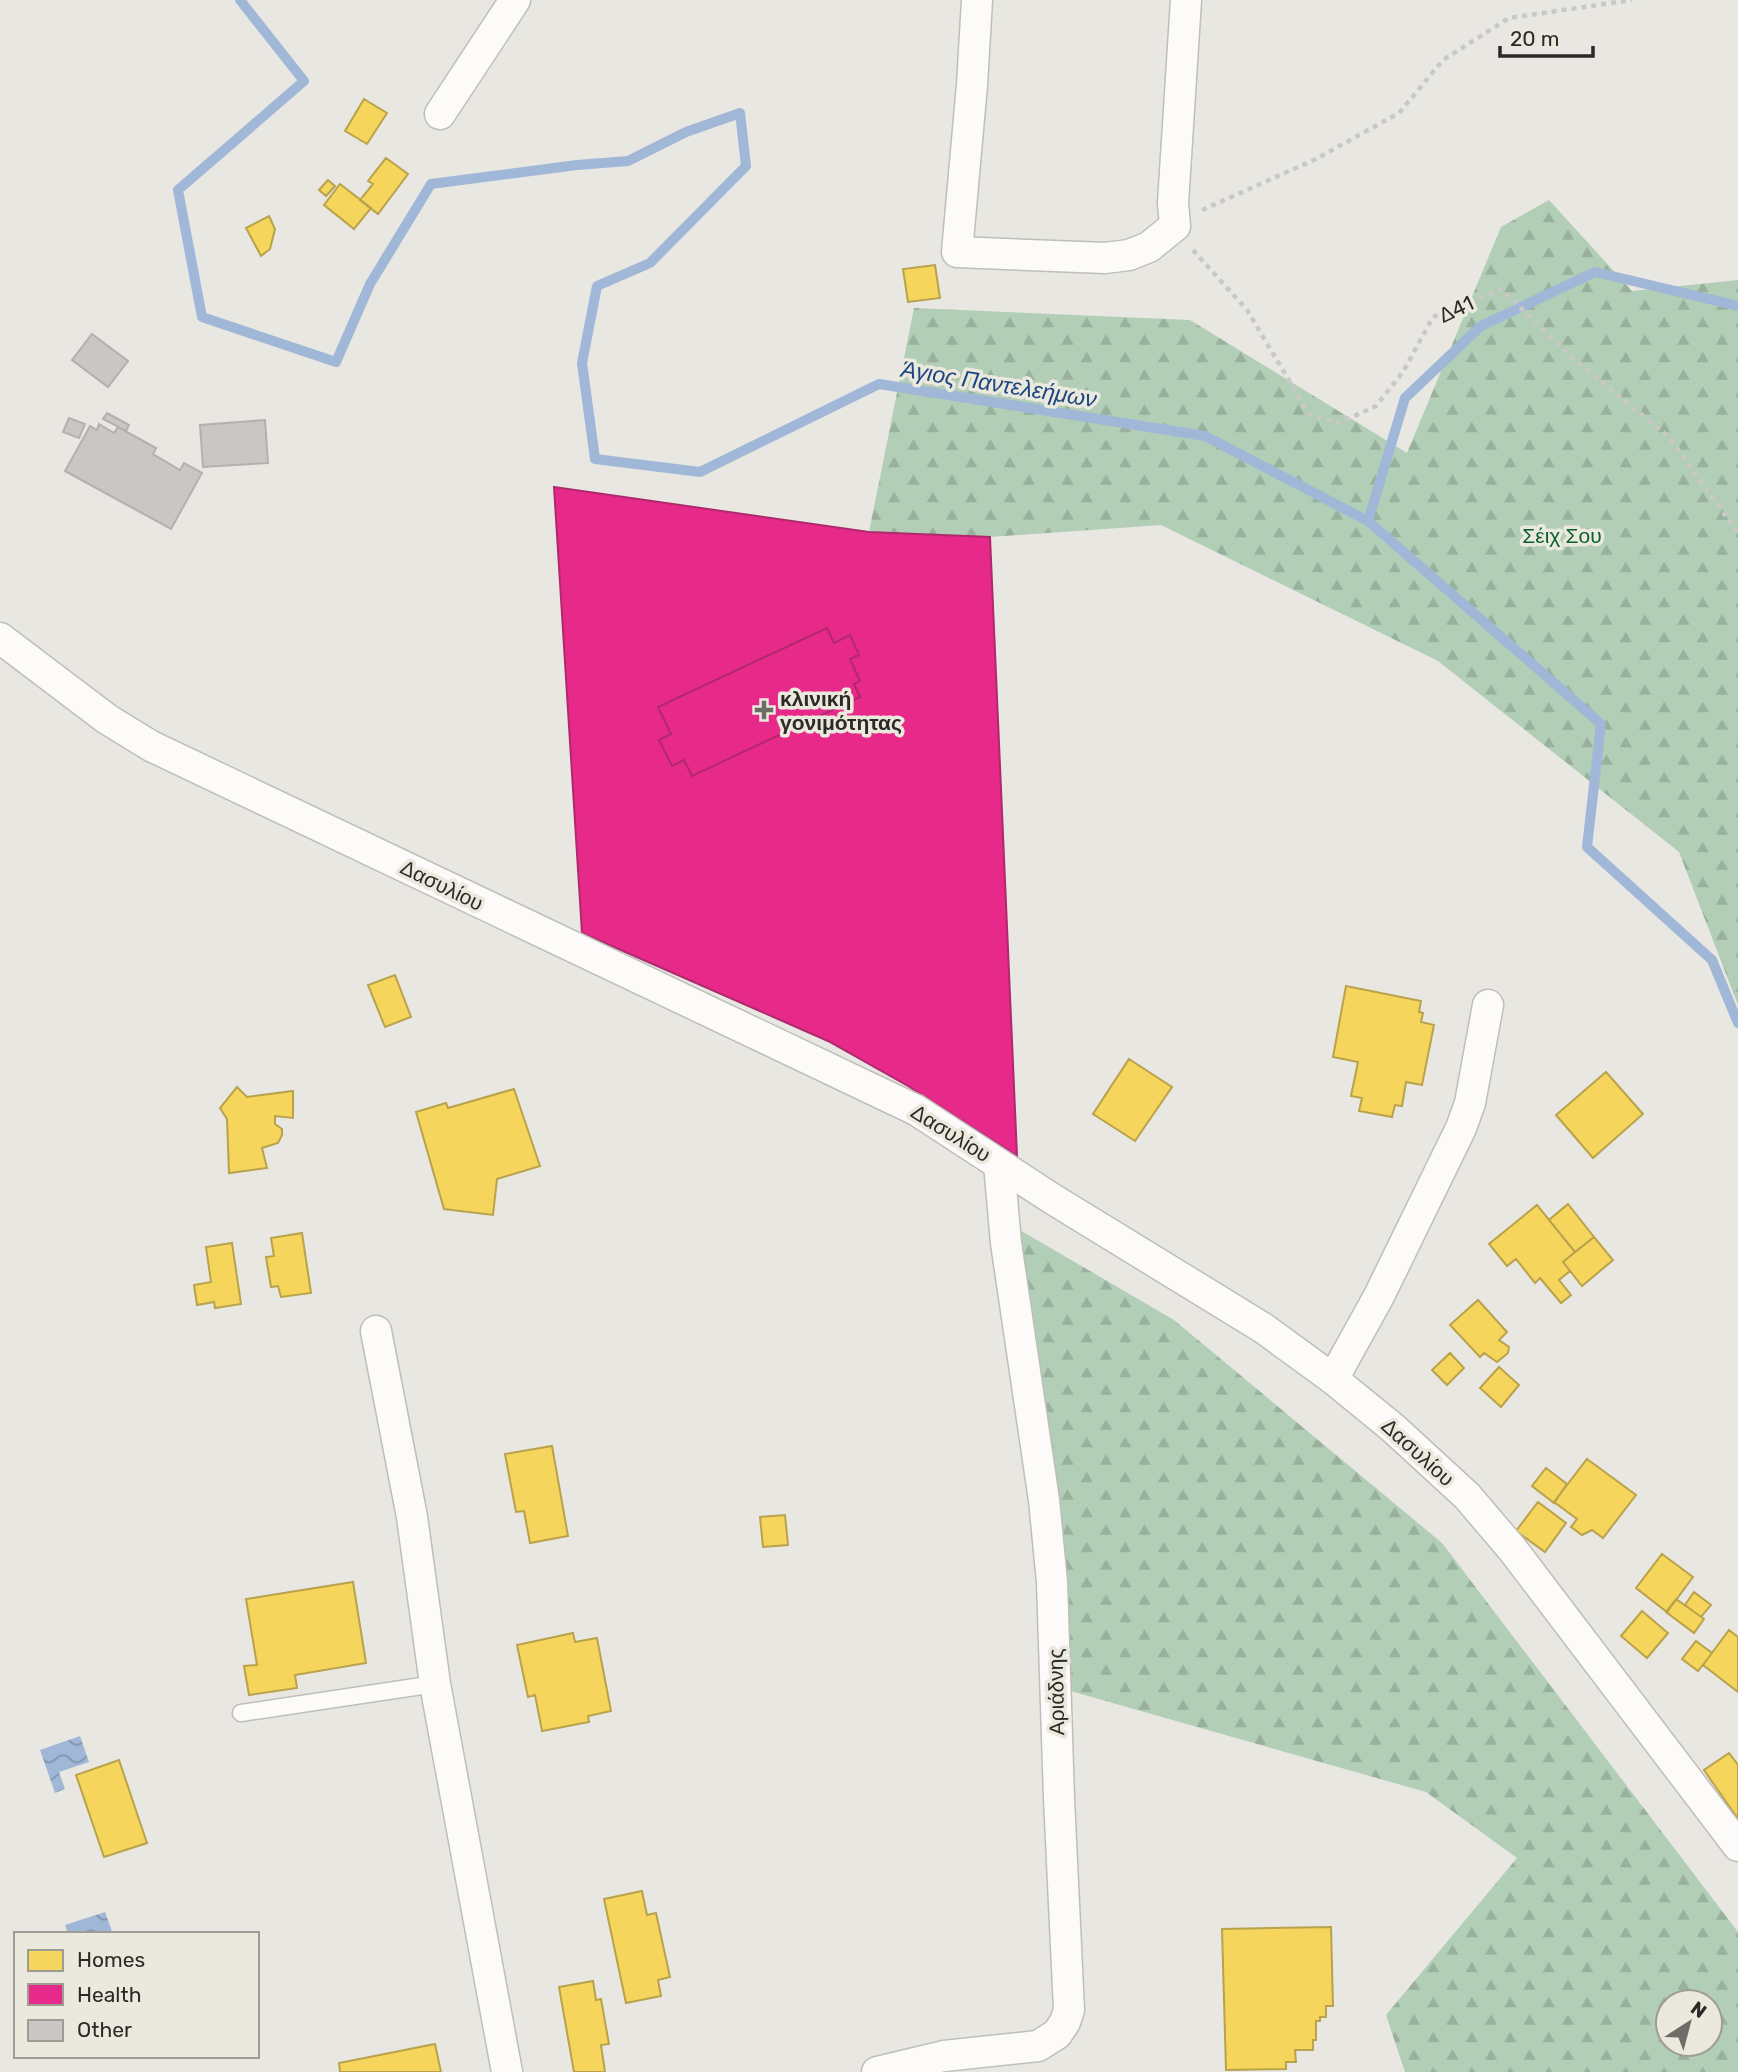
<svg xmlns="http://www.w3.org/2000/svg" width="1738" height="2072" font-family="Rubik,sans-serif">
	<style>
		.forest { fill: url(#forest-firs); fill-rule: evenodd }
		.water { fill: url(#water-waves) }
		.homes { fill: #f6d55c; stroke: #b9a24c; stroke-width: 2 }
		.health { fill: #e7298a; stroke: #af296c; stroke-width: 2 }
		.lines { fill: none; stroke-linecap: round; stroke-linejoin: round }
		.stream { stroke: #a1b7d7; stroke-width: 10 }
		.building { fill: #c9c7c3; stroke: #b3b0ad; stroke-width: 2 }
		.service-casing { stroke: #bfbeb9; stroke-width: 19 }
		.minor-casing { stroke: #bfbeb9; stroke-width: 33 }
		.path { stroke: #c9c8c7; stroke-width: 4.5; stroke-dasharray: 5 5; stroke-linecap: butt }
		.service { stroke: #fcfbfa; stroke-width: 16 }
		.minor { stroke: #fcfbfa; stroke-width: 30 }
		.poi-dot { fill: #6d6c67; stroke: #ebe9de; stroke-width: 2.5 }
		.labels { text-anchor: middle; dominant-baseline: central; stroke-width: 7; stroke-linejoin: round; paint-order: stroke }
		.street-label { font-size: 21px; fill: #2b2a26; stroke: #ebe9de }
		.park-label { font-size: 21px; fill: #09602f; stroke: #ebe9de }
		.poi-label { font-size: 21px; font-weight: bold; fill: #2b2a26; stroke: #ebe9de; text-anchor: start }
		.water-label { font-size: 23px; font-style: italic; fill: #1e4681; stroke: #ebe9de }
	</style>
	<defs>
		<pattern id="forest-firs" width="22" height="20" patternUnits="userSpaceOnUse" patternTransform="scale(1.75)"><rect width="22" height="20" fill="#b2ceb6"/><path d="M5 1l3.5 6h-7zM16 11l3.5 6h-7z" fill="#99b19c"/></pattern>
		<pattern id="water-waves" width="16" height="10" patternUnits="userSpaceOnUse" patternTransform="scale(1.75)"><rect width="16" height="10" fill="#a1b7d7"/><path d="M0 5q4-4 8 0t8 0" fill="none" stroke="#8395ae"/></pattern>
	</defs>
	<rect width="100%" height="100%" fill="#e8e7e1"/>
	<!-- forest -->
	<path class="forest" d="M 1549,200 L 1632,291 L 1738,280 L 1738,1005 L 1679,852 L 1438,661 L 1161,525 L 990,537 L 869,532 L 914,308 L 1190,320 L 1407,453 L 1501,227 Z
		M 1018,1229 L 1174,1320 L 1442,1543 L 1738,1932 L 1738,2072 L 1405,2072 L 1386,2015 L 1517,1858 L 1426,1792 L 1067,1690 ZM 1668,2002 L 1710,2002 L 1710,2044 L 1668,2044 Z"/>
	<!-- water -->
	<path class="water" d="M 80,1736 L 89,1762 L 59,1772 L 65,1789 L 55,1793 L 40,1750 Z
		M 105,1912 L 113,1934 L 68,1934 L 65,1925 Z"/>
	<!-- homes -->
	<path class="homes" d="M 364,99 L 387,113 L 367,144 L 345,131 Z
		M 386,158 L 408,174 L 378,214 L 360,200 L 373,184 L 368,181 Z
		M 328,180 L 335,186 L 326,196 L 319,190 Z
		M 340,184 L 371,208 L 354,229 L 324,205 Z
		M 269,216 L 275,229 L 270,249 L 261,256 L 246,228 Z
		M 935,265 L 940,298 L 908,302 L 903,269 Z
		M 395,975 L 411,1017 L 385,1027 L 368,985 Z
		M 1346,986 L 1421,1001 L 1419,1012 L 1423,1013 L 1421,1022 L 1434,1025 L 1422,1085 L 1406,1082 L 1402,1106 L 1395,1105 L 1392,1117 L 1359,1111 L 1362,1098 L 1351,1096 L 1358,1062 L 1333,1057 Z
		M 1129,1059 L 1172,1087 L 1135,1141 L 1093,1114 Z
		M 1606,1072 L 1643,1114 L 1593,1158 L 1556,1115 Z
		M 237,1087 L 247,1097 L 293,1091 L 293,1118 L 275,1116 L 275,1124 L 282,1129 L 282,1135 L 278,1143 L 262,1148 L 267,1168 L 229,1173 L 227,1119 L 220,1108 Z
		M 514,1089 L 540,1166 L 497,1179 L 493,1215 L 444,1209 L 416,1112 L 446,1103 L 448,1108 Z
		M 1568,1204 L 1594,1237 L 1575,1252 L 1549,1220 Z
		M 1537,1205 L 1575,1252 L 1563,1262 L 1570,1271 L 1559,1280 L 1571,1295 L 1561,1303 L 1540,1278 L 1535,1283 L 1516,1259 L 1507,1266 L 1489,1244 Z
		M 302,1233 L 311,1293 L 281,1297 L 278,1286 L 271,1287 L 266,1257 L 274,1256 L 271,1238 Z
		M 1594,1237 L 1613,1260 L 1582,1286 L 1563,1262 Z
		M 232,1243 L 241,1304 L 215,1308 L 214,1302 L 197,1305 L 194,1285 L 211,1282 L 206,1247 Z
		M 1478,1300 L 1507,1332 L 1499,1340 L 1509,1347 L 1508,1353 L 1497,1362 L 1484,1353 L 1480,1357 L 1450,1325 Z
		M 1450,1353 L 1464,1368 L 1447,1385 L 1432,1370 Z
		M 1499,1367 L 1519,1385 L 1501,1407 L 1480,1388 Z
		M 552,1446 L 568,1536 L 530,1543 L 524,1511 L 516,1512 L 505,1454 Z
		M 1587,1459 L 1636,1495 L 1603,1538 L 1592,1530 L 1582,1535 L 1571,1527 L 1577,1519 L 1554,1502 Z
		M 1546,1468 L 1567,1484 L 1554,1503 L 1532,1486 Z
		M 1538,1502 L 1566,1523 L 1545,1552 L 1516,1531 Z
		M 785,1515 L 788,1545 L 763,1547 L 760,1517 Z
		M 1662,1554 L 1693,1577 L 1667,1612 L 1636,1588 Z
		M 353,1582 L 366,1663 L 295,1675 L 297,1688 L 249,1695 L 244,1666 L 257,1665 L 246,1599 Z
		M 1694,1592 L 1711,1605 L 1701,1617 L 1685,1605 Z
		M 1676,1599 L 1704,1619 L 1694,1633 L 1666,1612 Z
		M 1642,1611 L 1668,1633 L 1647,1658 L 1621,1636 Z
		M 1729,1630 L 1738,1637 L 1738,1692 L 1703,1665 Z
		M 573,1633 L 575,1642 L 597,1638 L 611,1711 L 588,1716 L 589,1722 L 542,1731 L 535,1695 L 528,1697 L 517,1645 Z
		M 1696,1641 L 1712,1653 L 1698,1671 L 1682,1659 Z
		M 1729,1753 L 1738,1765 L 1738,1819 L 1704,1770 Z
		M 119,1760 L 147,1843 L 104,1857 L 76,1775 Z
		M 642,1891 L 647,1915 L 656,1913 L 670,1977 L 658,1980 L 661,1996 L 626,2003 L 604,1899 Z
		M 1331,1927 L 1333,2006 L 1326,2006 L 1326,2017 L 1320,2017 L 1320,2021 L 1316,2021 L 1316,2040 L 1313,2040 L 1313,2050 L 1295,2050 L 1296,2062 L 1286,2062 L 1286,2069 L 1226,2070 L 1222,1929 Z
		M 593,1981 L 596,2000 L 601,1999 L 609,2044 L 601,2045 L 605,2072 L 574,2072 L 559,1987 Z
		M 435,2044 L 441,2072 L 340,2072 L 339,2063 Z"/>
	<!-- health -->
	<path class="health" d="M 554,487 L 869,532 L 990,537 L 1017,1156 L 908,1086 L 828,1041 L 582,933 Z
		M 827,628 L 834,643 L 850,635 L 859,655 L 850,659 L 860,681 L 854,684 L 860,697 L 692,776 L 684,760 L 672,766 L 659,740 L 671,734 L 658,707 Z"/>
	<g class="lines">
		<!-- stream -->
		<path class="stream" d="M 240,0 L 304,81 L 178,190 L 202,317 L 336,362 L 370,284 L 431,184 L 577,165 L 628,161 L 686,132 L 740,113 L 746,166 L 650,263 L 597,286 L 582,363 L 595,459 L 700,472 L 879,384 L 1205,436 L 1368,521 L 1405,398 L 1481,326 L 1595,272 L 1738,306
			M 1368,521 L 1601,724 L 1587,847 L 1712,960 L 1738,1023"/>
	</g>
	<!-- building -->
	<path class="building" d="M 92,334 L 128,361 L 108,387 L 72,360 Z
		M 107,413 L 129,425 L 126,431 L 103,419 Z
		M 69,418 L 85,424 L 79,438 L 63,432 Z
		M 265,420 L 268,463 L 203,467 L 200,425 Z
		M 99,424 L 114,433 L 118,427 L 156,448 L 153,454 L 180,470 L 184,463 L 202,473 L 171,529 L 65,471 L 90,426 L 97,430 Z"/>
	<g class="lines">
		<defs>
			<path id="service" d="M 241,1713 L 435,1684"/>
			<path id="minor" d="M 977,0 L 972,85 L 957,252 L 1105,258 L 1129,255 L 1149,247 L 1175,226 L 1173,203 L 1186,0
				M 440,114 L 515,0
				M 0,638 L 107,719 L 151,746 L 916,1110 L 1051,1198 L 1263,1328 L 1333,1379 L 1393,1428 L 1467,1496 L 1513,1550 L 1738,1846
				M 376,1331 L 412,1517 L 435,1684 L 507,2072
				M 1333,1379 L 1379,1296 L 1461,1128 L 1470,1103 L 1488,1005
				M 877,2072 L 944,2056 L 1038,2046 L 1057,2034 L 1065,2022 L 1069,2010 L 1059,1798 L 1052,1582 L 1044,1500 L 1006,1243 L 999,1164"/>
		</defs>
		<!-- service casing -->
		<use href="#service" class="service-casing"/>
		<!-- minor casing -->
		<use href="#minor" class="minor-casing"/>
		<!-- path -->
		<path class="path" d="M 1202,210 L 1314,160 L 1399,113 L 1443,60 L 1509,18 L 1632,0
			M 1193,250 L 1247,310 L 1309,414 L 1339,423 L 1376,406 L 1403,372 L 1433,317 L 1501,289 L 1578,363 L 1669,437 L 1738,533"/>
		<!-- service -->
		<use href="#service" class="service"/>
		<!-- minor -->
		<use href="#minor" class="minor"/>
	</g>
	<!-- markers -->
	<path class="poi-dot" d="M760.5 699.5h7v7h7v7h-7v7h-7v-7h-7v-7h7z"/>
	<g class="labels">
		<!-- street labels -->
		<g class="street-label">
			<text transform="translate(1456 309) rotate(-25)">Δ41</text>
			<text transform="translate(442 885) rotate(26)">Δασυλίου</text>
			<text transform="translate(951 1133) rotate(32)">Δασυλίου</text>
			<text transform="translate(1418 1452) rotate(42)">Δασυλίου</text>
			<text transform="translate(1056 1692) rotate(-91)">Αριάδνης</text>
		</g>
		<!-- park labels -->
		<g class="park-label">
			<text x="1562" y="535">Σέιχ Σου</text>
		</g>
		<!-- poi labels -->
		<g class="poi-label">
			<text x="780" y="698">κλινική<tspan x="780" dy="24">γονιμότητας</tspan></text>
		</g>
		<!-- water labels -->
		<g class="water-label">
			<text transform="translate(999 384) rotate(9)">Άγιος Παντελεήμων</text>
		</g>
	</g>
	<!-- legend -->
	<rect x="14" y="1932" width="245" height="126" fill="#ebe9de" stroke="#9e9d94" stroke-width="2"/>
	<rect x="28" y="1950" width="35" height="21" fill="#f6d55c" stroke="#9e9d94" stroke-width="2"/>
	<text x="77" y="1967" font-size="21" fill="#2b2a26">Homes</text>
	<rect x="28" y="1984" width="35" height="21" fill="#e7298a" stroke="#9e9d94" stroke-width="2"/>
	<text x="77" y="2002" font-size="21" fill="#2b2a26">Health</text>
	<rect x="28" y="2020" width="35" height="21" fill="#c9c7c3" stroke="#9e9d94" stroke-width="2"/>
	<text x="77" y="2037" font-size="21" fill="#2b2a26">Other</text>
	<!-- north arrow -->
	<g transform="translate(1689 2023) rotate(36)"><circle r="33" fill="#ebe9de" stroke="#9e9d94" stroke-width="2"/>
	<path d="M0-5L12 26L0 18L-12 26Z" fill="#6d6c67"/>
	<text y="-10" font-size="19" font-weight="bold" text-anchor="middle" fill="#2b2a26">N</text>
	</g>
	<!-- scale -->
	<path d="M1500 46v10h93v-10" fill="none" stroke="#2b2a26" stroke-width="3.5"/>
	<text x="1510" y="46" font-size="21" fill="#2b2a26" stroke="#ebe9de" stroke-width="5" paint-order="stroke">20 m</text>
</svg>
